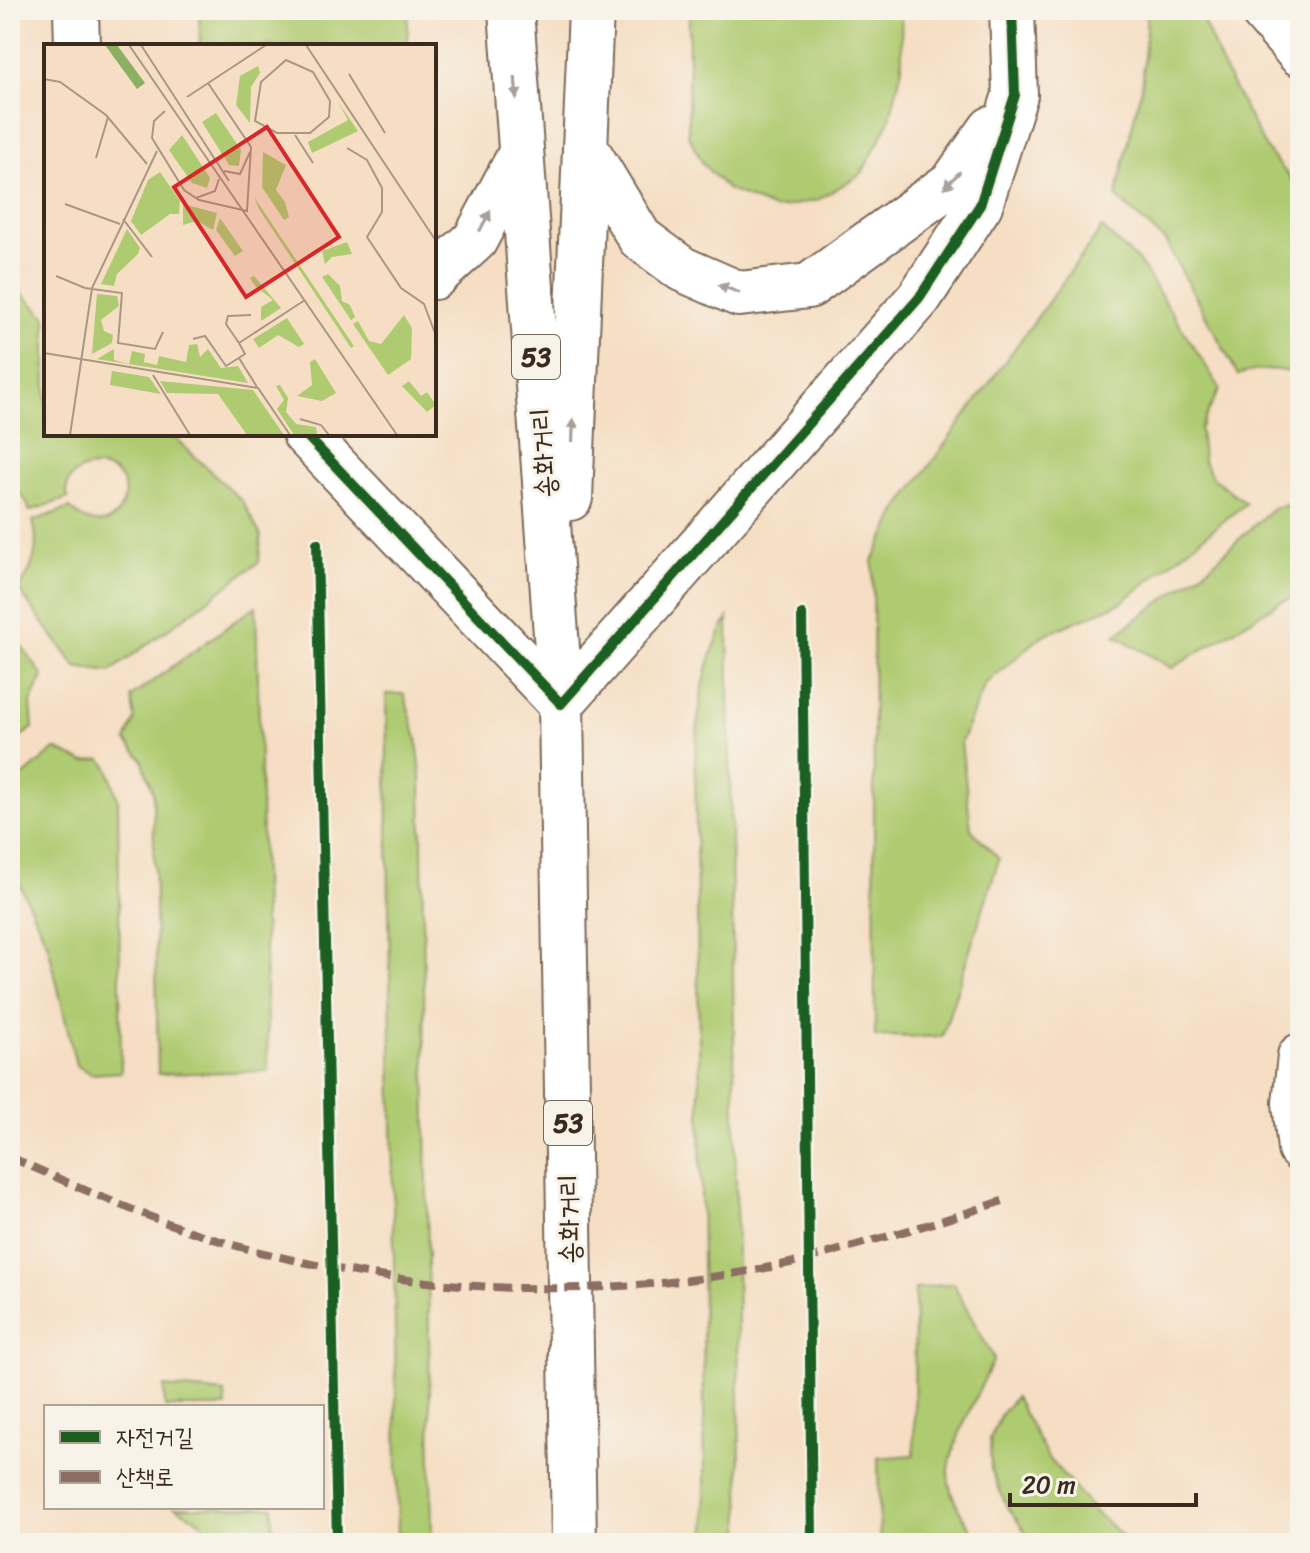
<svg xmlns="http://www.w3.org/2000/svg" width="1310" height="1553" font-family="Sriracha,'Poor Story',sans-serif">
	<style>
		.green { fill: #afcb71; stroke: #757a48; stroke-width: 2 }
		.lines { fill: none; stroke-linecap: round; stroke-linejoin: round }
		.minor-casing { stroke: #7c6958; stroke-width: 48 }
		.tertiary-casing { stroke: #7c6958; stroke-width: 48 }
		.primary-casing { stroke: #7c6958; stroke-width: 48 }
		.minor { stroke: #fff; stroke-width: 44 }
		.tertiary { stroke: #fff; stroke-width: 44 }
		.primary { stroke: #fff; stroke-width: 44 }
		.quiet { stroke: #8d6e63; stroke-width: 8; stroke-dasharray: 16 8; stroke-linecap: butt }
		.cycleway-casing { stroke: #f7f3e8; stroke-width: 15 }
		.cycleway { stroke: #1b5e20; stroke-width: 10 }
		.oneway { fill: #a79f9a }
		.labels { text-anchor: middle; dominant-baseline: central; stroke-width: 6; stroke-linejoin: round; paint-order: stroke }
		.shield { fill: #f7f3e8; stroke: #73665b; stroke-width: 2 }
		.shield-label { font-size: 26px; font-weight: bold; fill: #3b2a1e }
		.street-label { font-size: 28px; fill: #3b2a1e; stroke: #f7f3e8 }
		.inset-road { fill: none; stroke: #ab9681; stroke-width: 2 }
		.view { fill: #d62828; fill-opacity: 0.15; stroke: #d62828; stroke-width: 4 }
		.inset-edge { fill: none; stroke: #3b2a1e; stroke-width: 4 }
	</style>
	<rect width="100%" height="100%" fill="#f7f3e8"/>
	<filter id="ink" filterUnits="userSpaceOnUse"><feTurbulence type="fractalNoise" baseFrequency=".0125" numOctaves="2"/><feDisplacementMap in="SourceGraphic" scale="16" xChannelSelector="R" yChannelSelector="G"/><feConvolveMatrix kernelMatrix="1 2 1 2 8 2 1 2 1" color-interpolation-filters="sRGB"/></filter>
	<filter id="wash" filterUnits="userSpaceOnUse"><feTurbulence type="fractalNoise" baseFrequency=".006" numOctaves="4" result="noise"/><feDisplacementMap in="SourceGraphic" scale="32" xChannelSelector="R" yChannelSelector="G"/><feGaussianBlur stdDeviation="1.8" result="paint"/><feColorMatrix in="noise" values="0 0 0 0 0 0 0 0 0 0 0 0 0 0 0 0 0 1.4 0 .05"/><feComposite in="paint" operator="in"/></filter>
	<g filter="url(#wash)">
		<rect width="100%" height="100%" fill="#f5dec3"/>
		<!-- green -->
		<path class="green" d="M 199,10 L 408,10 L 408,46 L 200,46 Z
			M 689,10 L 901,10 L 902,68 L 889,122 L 862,173 L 818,200 L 774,209 L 727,189 L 703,164 L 688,134 Z
			M 1147,10 L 1193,10 L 1203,21 L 1225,71 L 1265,147 L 1300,190 L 1300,360 L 1297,374 C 1275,368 1260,368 1238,375 L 1165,241 L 1116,197 L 1143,79 Z
			M 1102,228 L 1140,263 L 1220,388 L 1200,429 L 1203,460 L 1213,478 L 1246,503 L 1121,603 L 1043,635 L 985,684 L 961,742 L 971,829 L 999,859 L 942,1037 L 875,1036 L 873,561 L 898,509 Z
			M 10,282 L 46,317 L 46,434 L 171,434 L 243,502 L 261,536 L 259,562 L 110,672 L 76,667 L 18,589 C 34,570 40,545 33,521 L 70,508 C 84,523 111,531 121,507 C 143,456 56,455 68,498 L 30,511 L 26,501 L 10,481 L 10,416 L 17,400 L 10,381 Z
			M 1291,504 L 1300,518 L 1300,595 L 1280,602 L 1172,668 L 1115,635 L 1209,567 L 1273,508 Z
			M 256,606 L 268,1071 L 158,1074 L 153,792 L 142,759 L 126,741 L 135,719 L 131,697 Z
			M 728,618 L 741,1543 L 706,1543 L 695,761 C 698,711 702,662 728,618 Z
			M 10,630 L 43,676 L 31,703 L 33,728 L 10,744 Z
			M 386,694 L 404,694 L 417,739 L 421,775 L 432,1543 L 398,1543 Z
			M 55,749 L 84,762 L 101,759 L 108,767 L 118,800 L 121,1072 L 91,1074 L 76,1065 L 48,945 L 10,864 L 10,787 Z
			M 953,1283 L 994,1359 C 982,1386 943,1456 949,1483 C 954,1505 968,1528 984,1543 L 880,1543 L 878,1458 L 914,1455 L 915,1289 Z
			M 164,1387 L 225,1393 L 226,1407 L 165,1407 Z
			M 1015,1397 L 1047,1456 L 1094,1511 L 1130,1543 L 1043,1543 L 1026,1533 L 1006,1505 L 991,1469 L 990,1439 L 1001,1414 Z
			M 175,1507 L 273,1507 L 273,1543 L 215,1543 L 201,1522 Z"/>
	</g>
	<g filter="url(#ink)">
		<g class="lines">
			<defs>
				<path id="minor" d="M 1262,10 L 1300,54
					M 1300,1056 L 1295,1103 L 1300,1149"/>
				<path id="tertiary" d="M 76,10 L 77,46
					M 585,147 L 640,238 L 682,269 L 739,294 L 809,286 L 953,182 L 991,129
					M 434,277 L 475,240 L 521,153
					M 305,434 L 561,704 L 919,298 L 980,205 L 1015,95 L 1012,10"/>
				<path id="primary" d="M 511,10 L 561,704 L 574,1543
					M 570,498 L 591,10"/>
			</defs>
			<!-- minor casing -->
			<use href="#minor" class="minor-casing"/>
			<!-- tertiary casing -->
			<use href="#tertiary" class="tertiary-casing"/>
			<!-- primary casing -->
			<use href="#primary" class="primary-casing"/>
			<!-- minor -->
			<use href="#minor" class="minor"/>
			<!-- tertiary -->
			<use href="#tertiary" class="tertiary"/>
			<!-- primary -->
			<use href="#primary" class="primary"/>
			<!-- quiet -->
			<path class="quiet" d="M 10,1157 C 89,1192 168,1228 252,1250 C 428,1296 612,1301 790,1263 C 820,1256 849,1247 878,1239 C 920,1227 963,1215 1005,1200"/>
			<defs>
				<path id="cycleway" d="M 305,434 L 561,704 L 919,298 L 980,205 L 1015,95 L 1012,10
					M 317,543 L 337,1543
					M 802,614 L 812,1543"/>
			</defs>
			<!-- cycleway casing -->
			<use href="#cycleway" class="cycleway-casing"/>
			<!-- cycleway -->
			<use href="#cycleway" class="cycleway"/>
		</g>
		<!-- one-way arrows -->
		<defs><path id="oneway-solid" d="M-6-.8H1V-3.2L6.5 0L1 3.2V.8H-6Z" transform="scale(2)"/></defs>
		<g class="oneway">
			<use href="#oneway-solid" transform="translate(516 88) rotate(86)"/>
			<use href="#oneway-solid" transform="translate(952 180) rotate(134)"/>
			<use href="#oneway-solid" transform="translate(485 221) rotate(-62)"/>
			<use href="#oneway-solid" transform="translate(729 289) rotate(-160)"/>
			<use href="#oneway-solid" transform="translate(573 430) rotate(-88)"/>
		</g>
	</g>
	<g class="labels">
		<!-- shield labels -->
		<g class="shield">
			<rect x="512" y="335" width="48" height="44" rx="6"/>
			<rect x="544" y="1101" width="48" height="44" rx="6"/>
		</g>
		<g class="shield-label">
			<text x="536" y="357">53</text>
			<text x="568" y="1123">53</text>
		</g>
		<!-- street labels -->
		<g class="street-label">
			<text transform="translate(543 453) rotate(-94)">송화거리</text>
			<text transform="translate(569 1219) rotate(-91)">송화거리</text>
		</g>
	</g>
	<!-- overview -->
	<g transform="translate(44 44)">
		<rect width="392" height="392" fill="#f5dec3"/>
		<path d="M 214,22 L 216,29 L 207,43 L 206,79 L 192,61 L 196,32 ZM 294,58 L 314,87 L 268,109 L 264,98 L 304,76 ZM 172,69 L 197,106 L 195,122 L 185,121 L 158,78 ZM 138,91 L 166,134 L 163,144 L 148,139 L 125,106 ZM 219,108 L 242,121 L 232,146 L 241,158 L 245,173 L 240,176 L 218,143 ZM 116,128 L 136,157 L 135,170 L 126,170 L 97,191 L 87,177 L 104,136 ZM 210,153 L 310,302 L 307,304 L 215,165 ZM 139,160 L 173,169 L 169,186 L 153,177 L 139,181 ZM 176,174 L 199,207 L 191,212 L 172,186 ZM 83,185 L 96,204 L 94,210 L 73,230 L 70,242 L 57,240 ZM 303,198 L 308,210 L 288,213 L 281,220 L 278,207 ZM 284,230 L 296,242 L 298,257 L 306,261 L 311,273 L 307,276 L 278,233 ZM 210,232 L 237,264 L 217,277 L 217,263 L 229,256 L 211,242 L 206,234 ZM 53,250 L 73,252 L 75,262 L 57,276 L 60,287 L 69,291 L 68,299 L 48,310 ZM 360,271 L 368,284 L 367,315 L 344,331 L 309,280 L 314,277 L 325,297 L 337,300 ZM 243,274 L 260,300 L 255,303 L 234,291 L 215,304 L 209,295 ZM 153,300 L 156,313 L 164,305 L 177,324 L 194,322 L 204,339 L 53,315 L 70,305 L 70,316 L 85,320 L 88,307 L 101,310 L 100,318 L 113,321 L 115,312 L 142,318 L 145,301 ZM 271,315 L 292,349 L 278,357 L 253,352 L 268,341 L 266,318 ZM 68,327 L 105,333 L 117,350 L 66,341 ZM 116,337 L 209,346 L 240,391 L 203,391 L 174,350 L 123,349 ZM 365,337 L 377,352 L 383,348 L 392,361 L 383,368 L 358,342 ZM 236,341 L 244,354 L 242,368 L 252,380 L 272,383 L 273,391 L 250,391 L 233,365 L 240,356 L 232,342 Z" fill="#afcb71"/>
		<path d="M 61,1 L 73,1 L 101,39 L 93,45 Z" fill="#8baf63"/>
		<path class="inset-road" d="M 85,1 L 353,391M 97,1 L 185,137M 262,1 L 392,197M 242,16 L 269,28 L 286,57 L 285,73 L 266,89 L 233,89 L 211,77 L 217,38 ZM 305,30 L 341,89M 0,35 L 16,38 L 62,71 L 103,120M 143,53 L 222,1M 121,67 L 110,77 L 108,94 L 140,146 L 155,156 L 203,167 L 207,103 L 164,39M 251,91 L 269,119M 303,104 L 323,116 L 338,144 L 338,168 L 323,193 L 357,244 L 380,260 L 392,292M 52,114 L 64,73M 180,127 L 196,130 L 206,108M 152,154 L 171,147 L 175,135M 21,160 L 76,180M 79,175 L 108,213M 12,232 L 41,244 L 78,249 L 74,299 L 111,305 L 119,288M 149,295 L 161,292 L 182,322 L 201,310 L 195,299 L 261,256M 195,299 L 182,280 L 184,272 L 207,271M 0,309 L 214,344 L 246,391M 195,314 L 213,343M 109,331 L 146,391M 256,375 L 277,381 L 285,391M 26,391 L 48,244 L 113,107"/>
		<path class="view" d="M 223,83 L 295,193 L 202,253 L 130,143 Z"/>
		<rect width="392" height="392" class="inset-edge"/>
	</g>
	<!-- margin -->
	<rect width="1310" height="1553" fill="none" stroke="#f7f3e8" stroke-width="40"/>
	<!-- legend -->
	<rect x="44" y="1405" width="280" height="104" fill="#f7f3e8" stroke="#aca397" stroke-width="2"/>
	<rect x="60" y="1431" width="40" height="12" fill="#1b5e20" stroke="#aca397" stroke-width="2"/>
	<text x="116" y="1445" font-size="24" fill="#3b2a1e">자전거길</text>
	<rect x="60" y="1471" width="40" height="12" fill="#8d6e63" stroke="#aca397" stroke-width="2"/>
	<text x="116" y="1485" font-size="24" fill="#3b2a1e">산책로</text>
	<!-- scale -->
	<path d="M1010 1493v12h186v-12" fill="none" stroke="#3b2a1e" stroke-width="4"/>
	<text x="1022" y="1493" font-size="24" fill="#3b2a1e" stroke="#f7f3e8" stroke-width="6" paint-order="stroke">20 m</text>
</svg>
